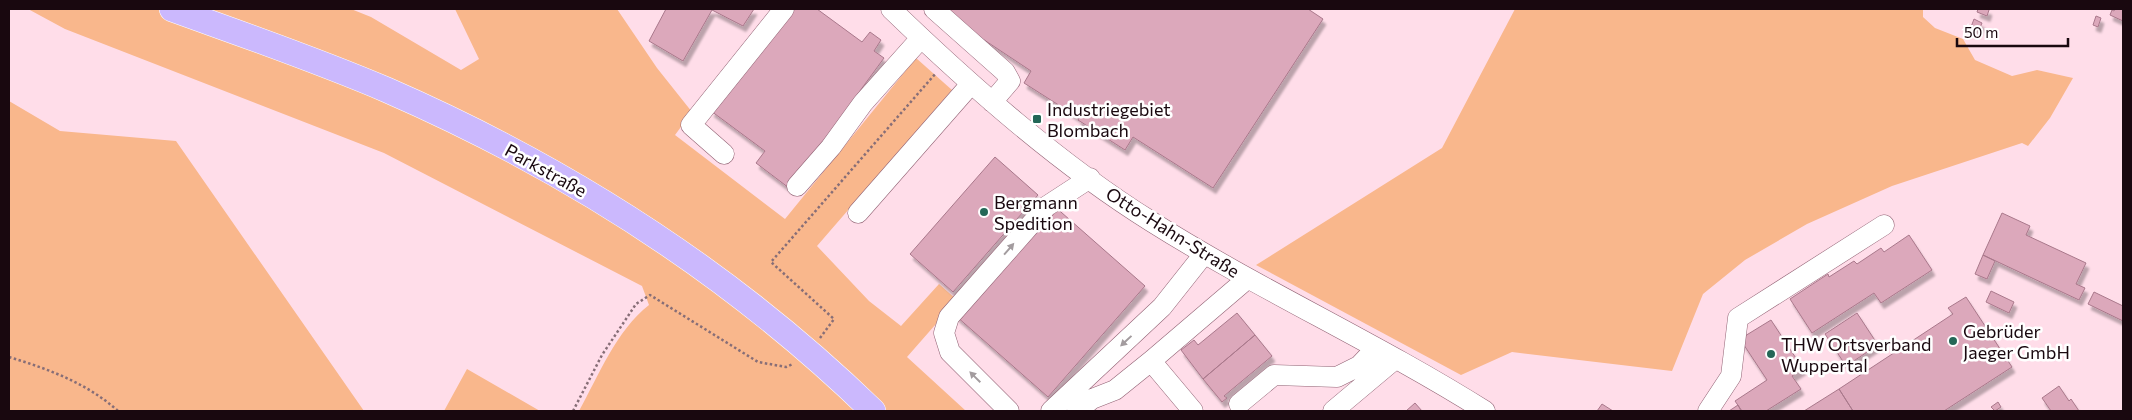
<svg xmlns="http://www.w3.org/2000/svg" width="2132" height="420" font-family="Commissioner,sans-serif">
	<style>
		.green { fill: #f9b78c }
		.building { fill: #dca8bb; stroke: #a9788b; filter: url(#shadow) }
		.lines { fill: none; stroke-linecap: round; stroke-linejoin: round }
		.minor-casing { stroke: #916274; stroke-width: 21 }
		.major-casing { stroke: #fff; stroke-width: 26 }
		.path { stroke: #876e77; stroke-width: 2.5; stroke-dasharray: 2.5 2.5; stroke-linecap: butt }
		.minor { stroke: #fff; stroke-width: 20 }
		.major { stroke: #cbb8fd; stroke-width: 25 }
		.oneway { fill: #a39c9f }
		.poi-dot { fill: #246757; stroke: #fff; stroke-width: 2 }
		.labels { text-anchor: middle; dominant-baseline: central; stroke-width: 5; stroke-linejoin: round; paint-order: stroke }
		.poi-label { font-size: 18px; fill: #19080f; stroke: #fff; text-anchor: start }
		.street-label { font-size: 18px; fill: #19080f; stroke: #fff }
	</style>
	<defs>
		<filter id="shadow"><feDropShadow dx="3" dy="5.5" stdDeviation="1" flood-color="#0004"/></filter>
	</defs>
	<rect width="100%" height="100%" fill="#ffdde9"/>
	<!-- green -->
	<path class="green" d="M 28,9 L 351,9 L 371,17 L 461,70 L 479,59 L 455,9 L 617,9 L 657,68 L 692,112 L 675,135 L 785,219 L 916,58 L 952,90 L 817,246 L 869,301 L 901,326 L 939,284 L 957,300 L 907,357 L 966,411 L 579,411 C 599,375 616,331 649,305 L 642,286 L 384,153 L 65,29 Z
		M 1515,9 L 1923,9 L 1923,17 L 1935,28 L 1963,39 L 1975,60 L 2012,76 L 2037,70 L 2073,78 L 2050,118 L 2028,146 L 2022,143 L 1892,186 L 1807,224 L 1745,260 L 1703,294 L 1672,371 L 1512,352 L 1461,375 L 1256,265 L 1442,148 Z
		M 9,101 L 60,131 L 176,141 L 364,411 L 9,411 Z
		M 467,369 L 540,411 L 444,411 Z"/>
	<!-- building -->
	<path class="building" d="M 666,9 L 754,9 L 743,26 L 712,10 L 683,61 L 649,41 Z
		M 789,9 L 817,9 L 862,42 L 870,32 L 881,40 L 874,51 L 884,58 L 789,188 L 756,163 L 765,151 L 711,111 Z
		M 948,9 L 1308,9 L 1323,19 L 1213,188 L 1133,137 L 1125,150 L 1078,120 L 1079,118 L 1024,83 L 1031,71 L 945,14 Z
		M 1978,9 L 1987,9 L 1989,10 L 1987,16 L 1977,12 Z
		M 2115,9 L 2123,9 L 2123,21 L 2110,15 L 2112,10 L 2114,11 Z
		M 2096,16 L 2101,18 L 2098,27 L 2093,25 Z
		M 1974,19 L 1982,23 L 1979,30 L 1971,27 Z
		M 995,157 L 1038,195 L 953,292 L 910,254 Z
		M 1053,205 L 1145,286 L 1048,397 L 956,316 Z
		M 2002,213 L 2030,226 L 2026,235 L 2086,263 L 2076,284 L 2085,288 L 2079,300 L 1983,255 Z
		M 1909,235 L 1932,270 L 1881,303 L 1874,293 L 1812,333 L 1790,299 L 1828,274 L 1829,277 L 1854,261 L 1857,264 L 1881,248 L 1884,252 Z
		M 1983,255 L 1995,261 L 1987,279 L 1975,274 Z
		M 1991,291 L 2014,302 L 2009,313 L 1986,302 Z
		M 2094,292 L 2123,306 L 2123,321 L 2088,304 Z
		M 1966,297 L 2012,367 L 1944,411 L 1853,411 L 1839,389 L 1953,314 L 1948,308 Z
		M 1237,313 L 1255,335 L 1203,379 L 1181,350 L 1194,340 L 1198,345 Z
		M 1857,313 L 1878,345 L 1846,366 L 1825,334 Z
		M 1771,320 L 1803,369 L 1792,376 L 1801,389 L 1766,411 L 1742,411 L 1735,401 L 1767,380 L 1740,339 Z
		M 1255,335 L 1272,356 L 1224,396 L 1227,398 L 1222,402 L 1203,379 Z
		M 2059,386 L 2069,401 L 2071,399 L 2079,411 L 2051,411 L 2042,398 Z
		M 1839,389 L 1853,411 L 1804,411 Z
		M 1998,402 L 2001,407 L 1995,411 L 1991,407 Z
		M 1415,403 L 1422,411 L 1406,411 Z
		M 1602,404 L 1613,411 L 1597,411 Z
		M 1738,405 L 1741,411 L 1729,411 Z"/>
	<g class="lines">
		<defs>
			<path id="minor" d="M 891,9 C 970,85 1059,164 1152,222 C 1260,290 1377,343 1485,411
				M 934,9 L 1005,72 L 1010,81 L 992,102
				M 724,154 L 691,125 L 784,9
				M 797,186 L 831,147 L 863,103 L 921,38
				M 858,213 L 971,84
				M 1239,404 L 1274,375 L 1337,377 L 1359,366 L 1375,349
				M 1009,411 L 950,352 L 944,333 L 949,317 L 1047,206 L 1090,178
				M 1051,411 L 1162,307 L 1204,254
				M 1077,411 L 1092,399 L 1115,390 L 1151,361
				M 1193,411 L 1151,361 L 1247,279
				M 1333,411 L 1395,359
				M 1708,411 L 1731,376 L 1738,318 L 1884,225"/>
			<path id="major" d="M 172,9 C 244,35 317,60 387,90 C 566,168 733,275 873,411"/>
		</defs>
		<!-- minor casing -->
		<use href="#minor" class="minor-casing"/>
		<!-- major casing -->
		<use href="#major" class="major-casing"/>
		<!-- path -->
		<path class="path" d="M 820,338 L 834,319 L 771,262 L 936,73
			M 9,357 C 48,369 87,383 118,411
			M 573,411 L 602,355 L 636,304 L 650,295 L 758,362 L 786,367 L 793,364"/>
		<!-- minor -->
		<use href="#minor" class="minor"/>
		<!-- major -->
		<use href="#major" class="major"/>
	</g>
	<!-- one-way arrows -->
	<defs><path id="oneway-solid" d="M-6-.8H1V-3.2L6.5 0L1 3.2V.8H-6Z" transform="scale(1.25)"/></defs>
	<g class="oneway">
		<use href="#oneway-solid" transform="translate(1009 249) rotate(-49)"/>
		<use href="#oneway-solid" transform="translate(1126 341) rotate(137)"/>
		<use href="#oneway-solid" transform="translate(975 377) rotate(-135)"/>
	</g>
	<!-- markers -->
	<g class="poi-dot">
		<rect x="1032" y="114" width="10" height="10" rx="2.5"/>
		<circle cx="984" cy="212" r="5"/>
		<circle cx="1953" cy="341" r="5"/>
		<circle cx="1771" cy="354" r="5"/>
	</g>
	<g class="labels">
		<!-- poi labels -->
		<g class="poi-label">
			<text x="1047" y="109">Industriegebiet<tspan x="1047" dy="21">Blombach</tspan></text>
			<text x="994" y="202">Bergmann<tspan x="994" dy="21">Spedition</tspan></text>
			<text x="1963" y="331">Gebrüder<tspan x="1963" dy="21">Jaeger GmbH</tspan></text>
			<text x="1781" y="344">THW Ortsverband<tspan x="1781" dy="21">Wuppertal</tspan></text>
		</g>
		<!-- street labels -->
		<g class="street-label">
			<text transform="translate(546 170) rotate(29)">Parkstraße</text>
			<text transform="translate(1173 232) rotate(32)">Otto-Hahn-Straße</text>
		</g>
	</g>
	<!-- border -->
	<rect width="2132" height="420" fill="none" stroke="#19080f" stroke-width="20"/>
	<!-- scale -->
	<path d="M1957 38v8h111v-8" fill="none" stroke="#19080f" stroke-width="2.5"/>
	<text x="1964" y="38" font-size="15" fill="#19080f" stroke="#ffffff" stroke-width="4" paint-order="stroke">50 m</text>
</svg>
